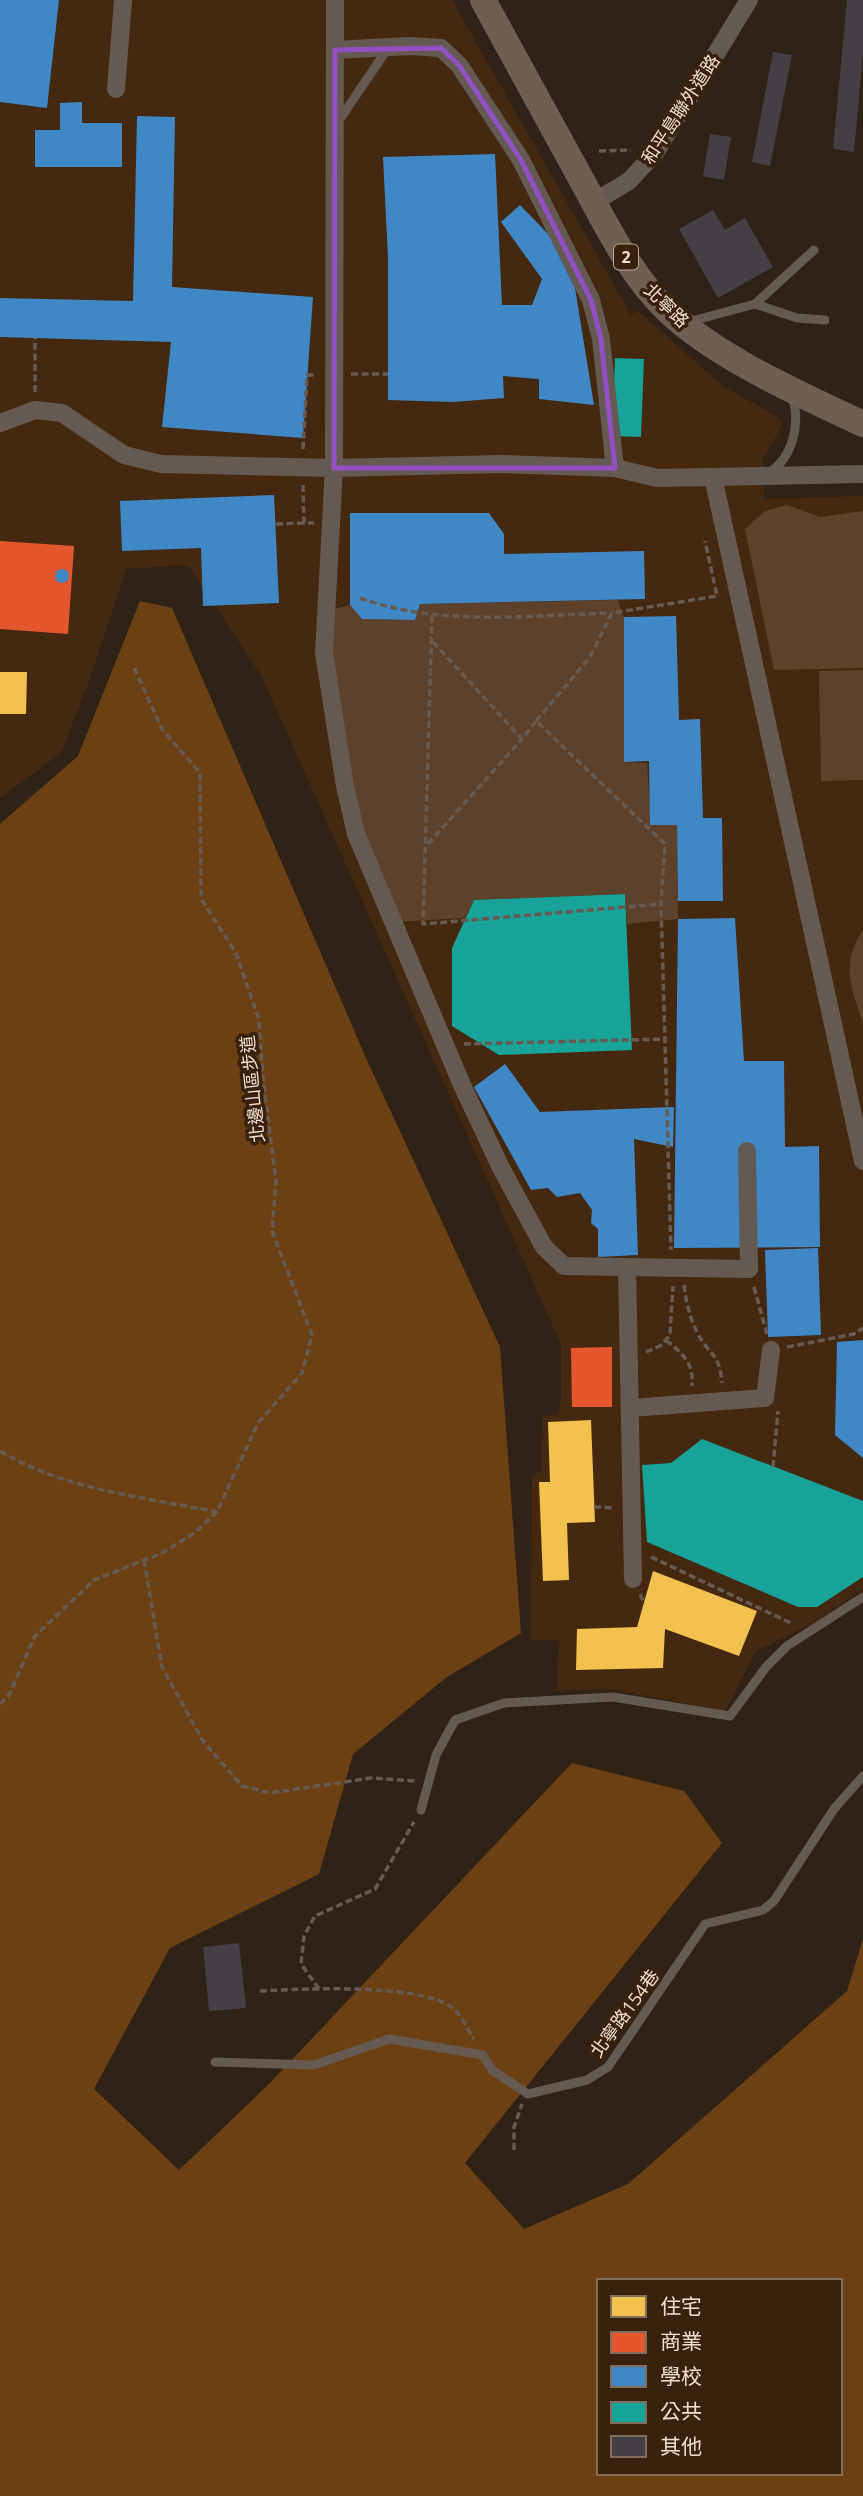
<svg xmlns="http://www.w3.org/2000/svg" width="863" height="2496" font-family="'Open Sans','Noto Sans TC',sans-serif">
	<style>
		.built { fill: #442910 }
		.green { fill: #5d412a }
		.forest { fill: #6c4013; fill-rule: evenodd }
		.homes { fill: #f2c14e }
		.shops { fill: #e4572e }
		.schools { fill: #3f88c5 }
		.public { fill: #17a398 }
		.building { fill: #443f44 }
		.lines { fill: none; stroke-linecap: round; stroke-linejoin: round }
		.path { stroke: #655b53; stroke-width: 3.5; stroke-dasharray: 7 3.5; stroke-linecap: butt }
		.lane { stroke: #655a52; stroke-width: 9 }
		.street { stroke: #655a52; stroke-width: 18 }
		.primary { stroke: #6e5f52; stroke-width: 26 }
		.marked { fill: none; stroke: #9250c3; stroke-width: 5; stroke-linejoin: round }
		.labels { text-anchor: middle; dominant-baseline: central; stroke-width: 7; stroke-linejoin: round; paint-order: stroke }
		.shield { fill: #39220d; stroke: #b8a697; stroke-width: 2 }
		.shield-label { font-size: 16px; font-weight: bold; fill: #eeded2 }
		.street-label { font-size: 18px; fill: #eeded2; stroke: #39220d }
	</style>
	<rect width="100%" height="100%" fill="#2f2317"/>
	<!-- built -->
	<path class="built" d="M 0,0 L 452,0 L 631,315 L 638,311 L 723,386 L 781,419 L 781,428 L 763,458 L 764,499 L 863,496 L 863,1589 L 817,1621 L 756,1651 L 725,1711 L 611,1689 L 557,1691 L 559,1641 L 531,1639 L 532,1475 L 541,1472 L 543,1416 L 557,1415 L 561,1402 L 561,1344 L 262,677 L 188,565 L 126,569 L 89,681 L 61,753 L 0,798 Z"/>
	<!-- green -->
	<path class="green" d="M 787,505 L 820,517 L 863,511 L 863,668 L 774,670 L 745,529 L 765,511 Z
		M 618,600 L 624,618 L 624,762 L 647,763 L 651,823 L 677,825 L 678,919 L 627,924 L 625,894 L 474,900 L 465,918 L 393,922 L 341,770 L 329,610 L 350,605 L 362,619 L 415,620 L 420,604 Z
		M 863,670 L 863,780 L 821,781 L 819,671 Z
		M 863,930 L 863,1023 C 851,987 840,965 863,930 Z"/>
	<!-- forest -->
	<path class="forest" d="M 140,601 L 172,608 L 366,1058 L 500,1347 L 521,1633 L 447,1677 L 353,1754 L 319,1874 L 170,1948 L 94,2089 L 179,2170 L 270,2083 L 572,1763 L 684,1791 L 722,1843 L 465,2163 L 524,2229 L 628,2184 L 847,1991 L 863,1939 L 863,2496 L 0,2496 L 0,824 L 78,756 ZM 599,2281 L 840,2281 L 840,2473 L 599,2473 Z"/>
	<!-- homes -->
	<path class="homes" d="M 0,672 L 27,672 L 26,714 L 0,714 Z
		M 591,1420 L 595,1522 L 567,1523 L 569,1580 L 543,1581 L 539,1482 L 550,1482 L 548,1422 Z
		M 653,1571 L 757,1611 L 739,1656 L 665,1629 L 663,1668 L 576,1670 L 577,1629 L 637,1627 Z"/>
	<!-- shops -->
	<path class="shops" d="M 393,339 L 424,341 L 423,368 L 391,366 Z
		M 0,541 L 74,546 L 68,634 L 0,629 Z
		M 612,1347 L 612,1407 L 572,1407 L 571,1348 Z"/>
	<!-- schools -->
	<path class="schools" d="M 0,0 L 59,0 L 47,108 L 0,102 Z
		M 82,102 L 82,123 L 122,123 L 122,167 L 35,167 L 35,130 L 60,130 L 60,103 Z
		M 137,116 L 175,117 L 172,287 L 313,297 L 303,438 L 162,427 L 171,342 L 0,337 L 0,298 L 133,301 Z
		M 495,154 L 502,305 L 532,305 L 542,279 L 501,222 L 520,205 L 550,236 L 575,288 L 594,405 L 539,399 L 539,379 L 503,376 L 504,398 L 453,402 L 388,400 L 388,257 L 383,157 Z
		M 274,495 L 279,603 L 203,606 L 201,548 L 122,551 L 120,501 Z
		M 350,513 L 489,513 L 504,534 L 504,554 L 644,551 L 645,599 L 420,604 L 415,620 L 362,619 L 350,605 Z
		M55 576a7 7 0 1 1 14 0a7 7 0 1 1-14 0Z
		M 676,616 L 679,720 L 700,719 L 703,818 L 722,818 L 723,901 L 678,901 L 677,825 L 650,825 L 649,761 L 624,762 L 624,617 Z
		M 735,918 L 744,1061 L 784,1061 L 785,1147 L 819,1146 L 820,1247 L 674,1248 L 678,919 Z
		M 505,1064 L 540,1112 L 674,1107 L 673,1147 L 634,1139 L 638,1255 L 598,1257 L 598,1229 L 591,1223 L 592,1210 L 580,1193 L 557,1197 L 548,1188 L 531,1190 L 474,1087 Z
		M 818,1248 L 821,1335 L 768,1337 L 765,1250 Z
		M 863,1340 L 863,1458 L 835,1435 L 837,1342 Z"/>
	<!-- public -->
	<path class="public" d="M 615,358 L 644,359 L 641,437 L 612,436 Z
		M 625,894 L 632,1050 L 499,1055 L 452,1026 L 452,948 L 474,900 Z
		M 702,1439 L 863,1501 L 863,1577 L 817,1607 L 798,1607 L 647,1542 L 642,1465 L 671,1463 Z"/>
	<!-- building -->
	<path class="building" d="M 847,0 L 863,0 L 863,53 L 854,152 L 833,149 Z
		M 773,52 L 792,55 L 770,166 L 752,162 Z
		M 710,134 L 731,137 L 724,180 L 703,176 Z
		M 713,210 L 725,230 L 745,218 L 773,267 L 718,298 L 679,229 Z
		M 239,1943 L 246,2008 L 209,2011 L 203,1947 Z"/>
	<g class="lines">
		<!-- path -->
		<path class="path" d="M 599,151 L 631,150
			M 351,374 L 388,374
			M 35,392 L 35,338
			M 303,449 L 307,375 L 316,375
			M 303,485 L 304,523 L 314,523
			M 276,524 L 304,523
			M 360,598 C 440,627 528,615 612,613
			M 432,616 L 423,924 L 661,904
			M 433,642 L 522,739 L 536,721 L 665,844 L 661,904 L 671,1250
			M 536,721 L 590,657 L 612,613 L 717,596 L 705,541
			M 428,844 L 522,739
			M 464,1044 L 665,1039
			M 684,1285 C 686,1302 690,1319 698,1334 C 710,1357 719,1351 722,1383
			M 754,1287 L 767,1334
			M 666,1340 C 683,1354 694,1363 692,1386
			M 787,1347 L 854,1334 L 863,1328
			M 646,1352 L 660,1346 L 670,1335 L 673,1286
			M 0,1451 C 65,1490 143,1497 217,1512
			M 773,1467 L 778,1411
			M 594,1507 L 615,1508
			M 651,1557 L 793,1624
			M 144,1560 L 162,1667 L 203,1741 L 242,1786 L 270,1793 L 371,1778 L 415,1781
			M 640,1594 L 644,1603
			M 0,1704 L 9,1695 L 35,1636 L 94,1580 L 162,1553 L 193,1534 L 217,1512 L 258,1423 L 302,1373 L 312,1335 L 272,1231 L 276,1181 L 263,1078 L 259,1020 L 236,953 L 201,899 L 200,773 L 162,729 L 133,665
			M 319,1989 L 301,1964 L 304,1936 L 315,1916 L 375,1889 L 414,1822
			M 260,1991 C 300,1989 429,1982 456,2011 C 463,2019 468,2030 474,2039
			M 514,2150 L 514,2127 L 522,2104"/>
		<!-- lane -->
		<path class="lane" d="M 338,122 L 388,48
			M 814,250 L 755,304 L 797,318 L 825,320
			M 688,322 L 755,304
			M 770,472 C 793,457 801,422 792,397
			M 421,1810 L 436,1755 L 455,1720 L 504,1703 L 613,1697 L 730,1716 L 766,1667 L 787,1646 L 863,1597
			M 215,2062 L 314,2065 L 389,2039 L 483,2055 L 492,2070 L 528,2094 L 587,2080 L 608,2067 L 705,1924 L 763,1910 L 774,1901 L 834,1809 L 863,1776"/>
		<!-- street -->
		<path class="street" d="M 335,0 L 334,468 L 324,653 L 345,786 L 356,834 L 462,1085 L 501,1168 L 544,1247 L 564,1266 L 749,1269 L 747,1151
			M 116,89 L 123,0
			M 594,202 L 629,181 L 655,153 L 749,0
			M 0,423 L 35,410 L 62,413 L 124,455 L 161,464 L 334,468 L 501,464 L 615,468 L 601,339 L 591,300 L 521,160 L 459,65 L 441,48 L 409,46 L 335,50
			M 615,468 L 657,478 L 863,474
			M 713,477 L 863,1161
			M 627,1267 L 633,1579
			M 631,1408 L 765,1398 L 771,1350"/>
		<!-- primary -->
		<path class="primary" d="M 483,0 C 515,59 548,118 580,177 C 605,222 629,274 667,310 C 717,358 800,394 863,424"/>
	</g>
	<!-- marked area -->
	<path class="marked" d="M 441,48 L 459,65 L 521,160 L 591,300 L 601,339 L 615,468 L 334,468 L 335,50 Z"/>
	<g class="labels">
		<!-- shield labels -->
		<rect class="shield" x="614" y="244.5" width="24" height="25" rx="5"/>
		<g class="shield-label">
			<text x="626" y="257">2</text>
		</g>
		<!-- street labels -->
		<g class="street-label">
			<text transform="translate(680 109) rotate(-57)">和平島聯外道路</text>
			<text transform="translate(667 305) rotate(44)">北寧路</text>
			<text transform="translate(252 1089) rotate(-96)">北邊山區步道</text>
			<text transform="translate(624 2013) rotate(-54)">北寧路154巷</text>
		</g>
	</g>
	<!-- legend -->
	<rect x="597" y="2279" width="245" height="196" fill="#39220d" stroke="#816d5c" stroke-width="2"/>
	<rect x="611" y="2296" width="35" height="21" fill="#f2c14e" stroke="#816d5c" stroke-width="2"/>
	<text x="660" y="2314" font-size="21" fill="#eeded2">住宅</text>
	<rect x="611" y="2332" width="35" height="21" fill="#e4572e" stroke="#816d5c" stroke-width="2"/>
	<text x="660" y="2349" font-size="21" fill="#eeded2">商業</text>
	<rect x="611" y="2366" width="35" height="21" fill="#3f88c5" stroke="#816d5c" stroke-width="2"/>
	<text x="660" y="2384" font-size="21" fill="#eeded2">學校</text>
	<rect x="611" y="2402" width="35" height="21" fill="#17a398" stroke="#816d5c" stroke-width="2"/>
	<text x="660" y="2419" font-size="21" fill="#eeded2">公共</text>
	<rect x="611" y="2436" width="35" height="21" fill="#443f44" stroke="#816d5c" stroke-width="2"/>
	<text x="660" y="2454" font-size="21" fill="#eeded2">其他</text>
</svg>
